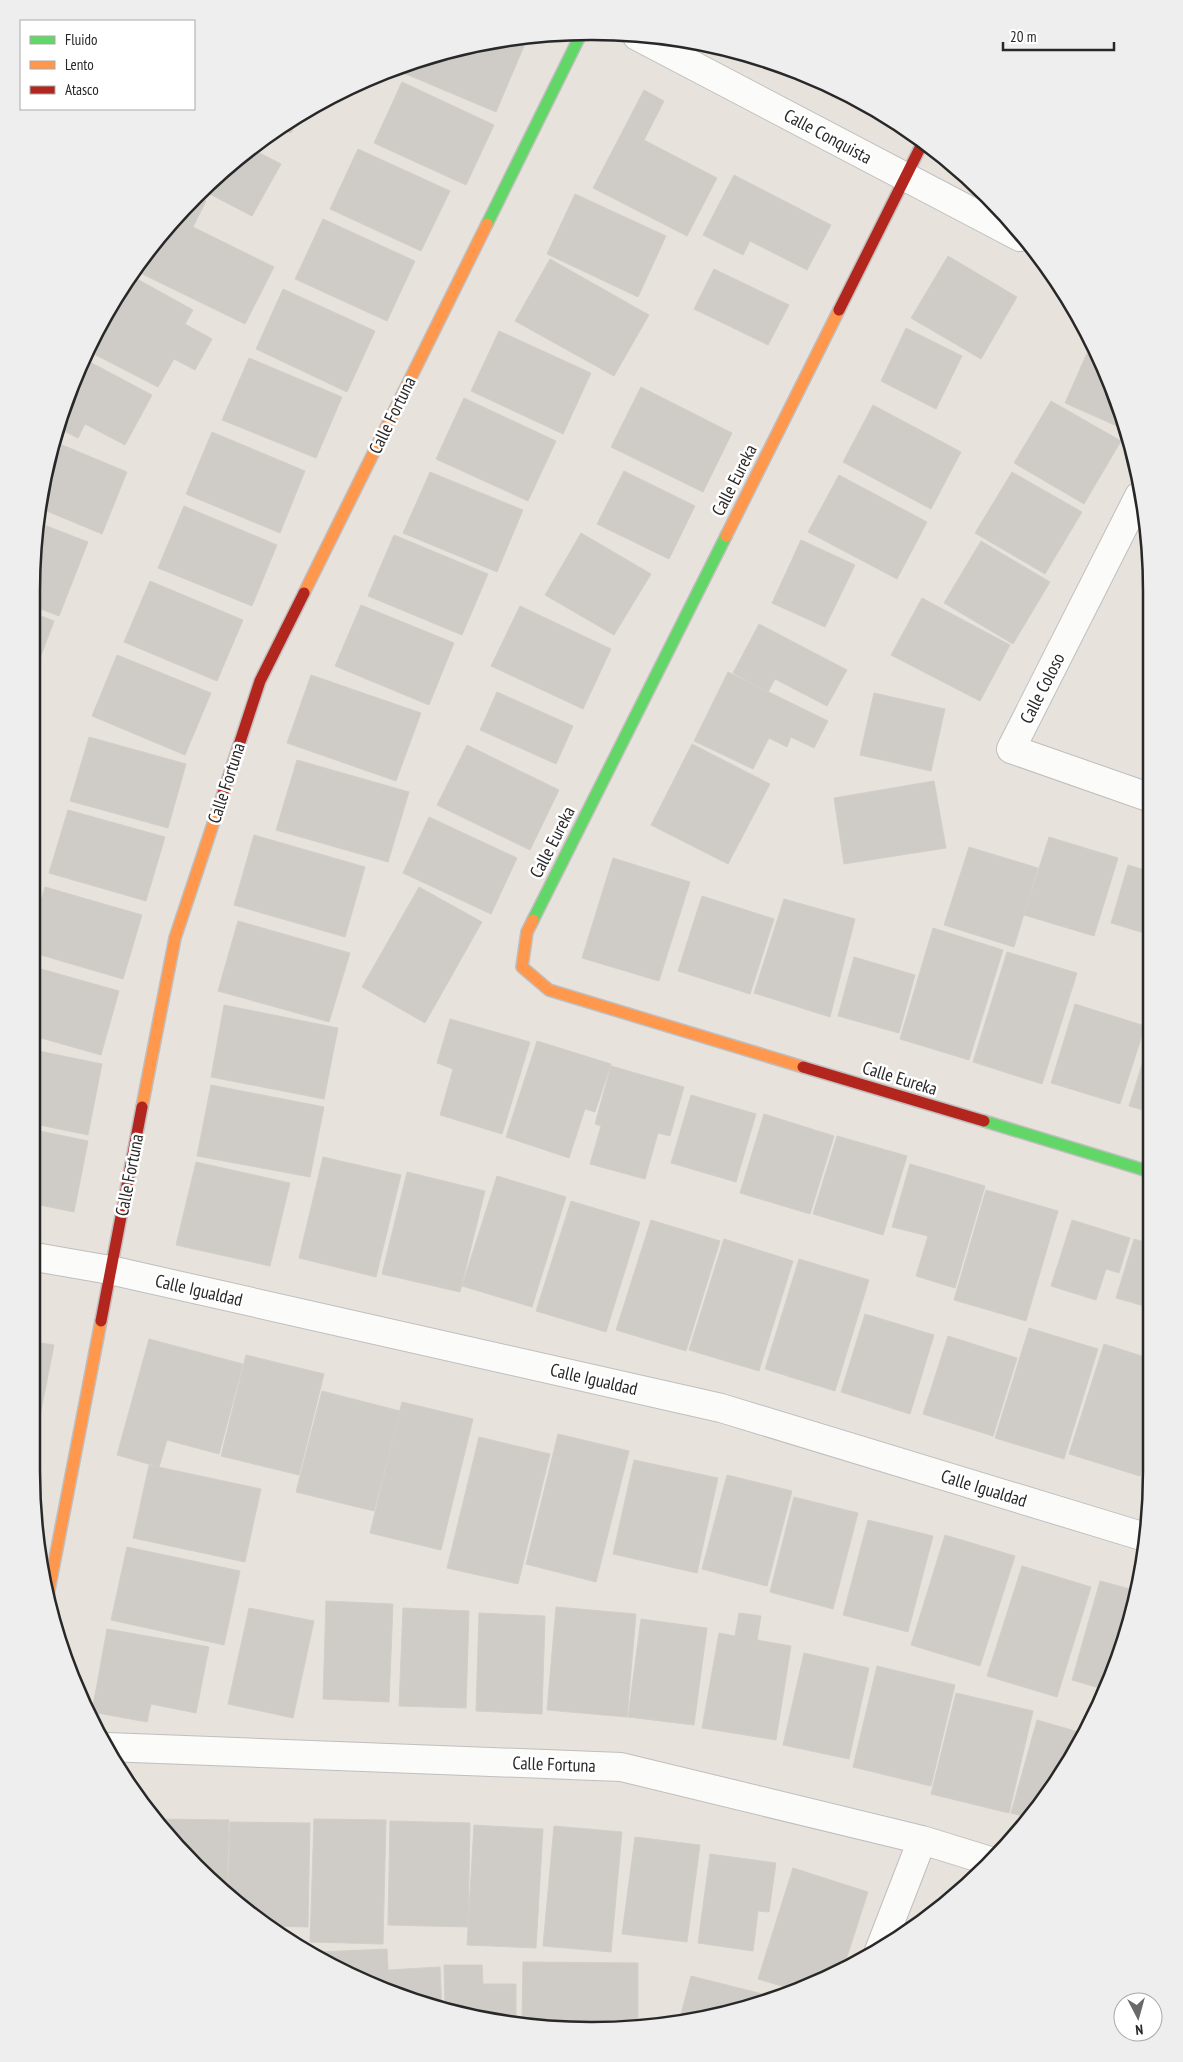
<svg xmlns="http://www.w3.org/2000/svg" width="1183" height="2062" font-family="'PT Sans Narrow',sans-serif">
	<style>
		.building { fill: #cfccc8; stroke: #d2cec8 }
		.lines { fill: none; stroke-linecap: round; stroke-linejoin: round }
		.street-casing { stroke: #c0bebe; stroke-width: 30 }
		.fast-casing { stroke: #c0bebe; stroke-width: 14 }
		.slow-casing { stroke: #c0bebe; stroke-width: 14 }
		.jam-casing { stroke: #c0bebe; stroke-width: 14 }
		.street { stroke: #fbfbfa; stroke-width: 28 }
		.fast { stroke: #63d668; stroke-width: 11 }
		.slow { stroke: #ff974d; stroke-width: 11 }
		.jam { stroke: #b3261e; stroke-width: 11 }
		.labels { text-anchor: middle; dominant-baseline: central; stroke-width: 5; stroke-linejoin: round; paint-order: stroke }
		.street-label { font-size: 18px; fill: #282828; stroke: #fff }
		.rim { fill: none; stroke: #282828; stroke-width: 2.5 }
	</style>
	<rect width="100%" height="100%" fill="#e7e2dc"/>
	<!-- building -->
	<path class="building" d="M 510,39 L 524,46 L 496,112 L 394,69 L 482,42 Z
		M 402,82 L 494,125 L 466,185 L 374,143 Z
		M 644,90 L 664,101 L 644,140 L 717,178 L 687,236 L 593,188 Z
		M 299,116 L 291,133 L 278,127 L 280,126 Z
		M 252,149 L 281,164 L 252,216 L 202,190 Z
		M 358,149 L 450,191 L 421,251 L 330,209 Z
		M 734,175 L 831,225 L 807,270 L 750,241 L 743,255 L 703,235 Z
		M 575,194 L 666,236 L 638,297 L 547,254 Z
		M 195,196 L 206,201 L 193,227 L 274,267 L 245,324 L 134,270 Z
		M 323,219 L 415,261 L 387,321 L 295,279 Z
		M 948,256 L 1017,297 L 981,359 L 911,318 Z
		M 550,259 L 649,315 L 614,376 L 515,321 Z
		M 714,269 L 789,305 L 768,345 L 694,309 Z
		M 130,275 L 193,310 L 185,324 L 212,339 L 195,370 L 174,359 L 158,387 L 90,352 Z
		M 283,289 L 375,331 L 347,392 L 256,349 Z
		M 906,328 L 962,356 L 936,409 L 881,381 Z
		M 499,331 L 591,373 L 563,434 L 471,391 Z
		M 1088,351 L 1096,355 L 1122,412 L 1126,430 L 1065,403 Z
		M 249,358 L 342,397 L 316,458 L 222,420 Z
		M 86,360 L 152,395 L 125,445 L 85,424 L 78,438 L 58,428 L 61,412 Z
		M 641,387 L 732,433 L 703,492 L 611,447 Z
		M 464,398 L 556,441 L 528,501 L 436,459 Z
		M 1051,401 L 1121,441 L 1084,504 L 1014,463 Z
		M 873,405 L 961,452 L 931,509 L 843,462 Z
		M 212,432 L 305,471 L 280,533 L 186,494 Z
		M 55,442 L 127,472 L 102,534 L 42,509 Z
		M 624,471 L 695,506 L 669,559 L 597,524 Z
		M 430,472 L 523,510 L 497,572 L 403,533 Z
		M 1012,472 L 1082,512 L 1045,574 L 975,533 Z
		M 839,475 L 927,522 L 897,579 L 808,532 Z
		M 184,506 L 277,545 L 252,606 L 158,568 Z
		M 39,523 L 88,542 L 59,616 L 33,606 L 32,555 Z
		M 581,533 L 651,574 L 614,635 L 545,595 Z
		M 394,535 L 488,574 L 462,635 L 368,596 Z
		M 801,540 L 855,565 L 825,627 L 772,603 Z
		M 981,541 L 1050,582 L 1013,644 L 944,603 Z
		M 150,581 L 243,620 L 217,681 L 124,642 Z
		M 922,598 L 1010,645 L 980,701 L 891,655 Z
		M 361,605 L 454,643 L 429,705 L 335,666 Z
		M 520,606 L 611,649 L 583,709 L 491,666 Z
		M 33,613 L 54,621 L 33,677 Z
		M 759,624 L 847,670 L 827,706 L 775,679 L 768,692 L 733,673 Z
		M 117,655 L 211,693 L 185,755 L 92,716 Z
		M 728,672 L 828,721 L 814,748 L 791,737 L 787,747 L 769,738 L 753,769 L 694,741 Z
		M 311,675 L 421,713 L 396,781 L 287,743 Z
		M 497,692 L 573,726 L 556,764 L 480,730 Z
		M 874,693 L 945,709 L 931,771 L 860,755 Z
		M 89,737 L 186,764 L 168,828 L 70,801 Z
		M 692,744 L 770,784 L 728,864 L 651,825 Z
		M 467,745 L 559,790 L 530,850 L 437,805 Z
		M 297,760 L 409,792 L 388,862 L 276,830 Z
		M 934,781 L 946,848 L 844,864 L 834,798 Z
		M 68,810 L 165,837 L 146,901 L 49,873 Z
		M 429,817 L 517,858 L 491,914 L 403,873 Z
		M 254,835 L 365,867 L 345,937 L 234,905 Z
		M 1049,837 L 1118,858 L 1094,936 L 1024,915 Z
		M 969,847 L 1038,868 L 1014,947 L 944,925 Z
		M 613,858 L 690,882 L 659,981 L 582,958 Z
		M 1128,865 L 1151,872 L 1151,935 L 1111,923 Z
		M 45,887 L 142,915 L 123,979 L 34,953 L 34,924 Z
		M 419,887 L 482,922 L 425,1023 L 362,987 Z
		M 702,896 L 774,919 L 750,994 L 678,971 Z
		M 784,899 L 855,919 L 830,1017 L 754,993 Z
		M 238,921 L 350,953 L 329,1022 L 218,991 Z
		M 933,928 L 1003,950 L 969,1060 L 900,1039 Z
		M 1007,952 L 1077,973 L 1042,1084 L 973,1062 Z
		M 854,957 L 915,975 L 899,1033 L 838,1016 Z
		M 34,967 L 119,991 L 101,1055 L 34,1036 Z
		M 1075,1004 L 1145,1026 L 1120,1104 L 1051,1083 Z
		M 224,1005 L 338,1028 L 324,1099 L 211,1077 Z
		M 450,1019 L 530,1042 L 502,1134 L 440,1115 L 453,1069 L 437,1063 Z
		M 1151,1036 L 1151,1112 L 1129,1106 Z
		M 537,1041 L 611,1064 L 595,1112 L 585,1109 L 569,1158 L 506,1137 Z
		M 34,1050 L 102,1064 L 88,1135 L 35,1124 Z
		M 611,1066 L 684,1087 L 670,1136 L 658,1133 L 645,1179 L 590,1164 L 601,1126 L 595,1124 Z
		M 211,1085 L 324,1107 L 310,1177 L 197,1156 Z
		M 691,1095 L 756,1114 L 736,1182 L 671,1163 Z
		M 764,1114 L 834,1136 L 810,1214 L 740,1193 Z
		M 35,1130 L 88,1141 L 74,1212 L 35,1204 Z
		M 837,1136 L 907,1156 L 883,1235 L 813,1214 Z
		M 323,1157 L 401,1175 L 376,1277 L 299,1258 Z
		M 196,1162 L 290,1183 L 270,1266 L 176,1245 Z
		M 910,1164 L 985,1186 L 955,1288 L 916,1276 L 928,1236 L 892,1227 Z
		M 407,1172 L 485,1191 L 460,1292 L 382,1274 Z
		M 497,1176 L 566,1197 L 532,1307 L 462,1286 Z
		M 986,1190 L 1058,1211 L 1026,1321 L 954,1300 Z
		M 571,1201 L 640,1222 L 606,1332 L 536,1311 Z
		M 651,1220 L 720,1241 L 686,1351 L 616,1330 Z
		M 1072,1220 L 1130,1238 L 1119,1273 L 1106,1269 L 1096,1300 L 1051,1286 Z
		M 724,1239 L 793,1261 L 759,1371 L 689,1350 Z
		M 1134,1239 L 1151,1244 L 1151,1316 L 1145,1315 L 1148,1307 L 1116,1298 Z
		M 799,1259 L 869,1280 L 835,1391 L 765,1369 Z
		M 865,1314 L 934,1335 L 910,1414 L 841,1392 Z
		M 1029,1328 L 1098,1349 L 1064,1459 L 995,1438 Z
		M 948,1336 L 1017,1358 L 993,1436 L 923,1414 Z
		M 149,1339 L 243,1364 L 219,1454 L 167,1440 L 159,1467 L 117,1455 Z
		M 35,1342 L 54,1345 L 40,1416 L 36,1415 Z
		M 1104,1344 L 1151,1359 L 1151,1440 L 1140,1476 L 1069,1454 Z
		M 246,1355 L 324,1374 L 299,1475 L 221,1456 Z
		M 322,1391 L 400,1411 L 374,1511 L 296,1492 Z
		M 402,1402 L 473,1419 L 441,1550 L 370,1533 Z
		M 558,1434 L 629,1451 L 596,1582 L 526,1564 Z
		M 479,1437 L 550,1454 L 518,1584 L 447,1568 Z
		M 634,1460 L 718,1478 L 697,1573 L 613,1554 Z
		M 149,1465 L 261,1489 L 245,1562 L 133,1538 Z
		M 727,1475 L 792,1491 L 767,1586 L 702,1569 Z
		M 794,1497 L 858,1513 L 833,1609 L 770,1592 Z
		M 868,1520 L 933,1536 L 908,1632 L 843,1615 Z
		M 945,1535 L 1015,1556 L 980,1666 L 911,1645 Z
		M 127,1547 L 240,1571 L 224,1645 L 111,1620 Z
		M 1022,1566 L 1091,1587 L 1057,1697 L 987,1676 Z
		M 1100,1581 L 1134,1590 L 1122,1651 L 1103,1689 L 1072,1680 Z
		M 326,1601 L 393,1604 L 389,1702 L 323,1699 Z
		M 556,1607 L 636,1614 L 627,1717 L 547,1710 Z
		M 249,1608 L 314,1621 L 293,1718 L 228,1704 Z
		M 403,1608 L 469,1611 L 466,1708 L 399,1706 Z
		M 479,1613 L 545,1616 L 542,1714 L 476,1711 Z
		M 739,1613 L 761,1616 L 757,1640 L 791,1646 L 776,1740 L 702,1728 L 719,1633 L 735,1636 Z
		M 641,1619 L 707,1628 L 694,1725 L 628,1717 Z
		M 107,1629 L 209,1647 L 196,1713 L 151,1704 L 147,1722 L 92,1712 Z
		M 804,1653 L 869,1668 L 849,1759 L 783,1745 Z
		M 877,1666 L 955,1685 L 931,1786 L 853,1767 Z
		M 956,1693 L 1033,1711 L 1009,1813 L 931,1794 Z
		M 1037,1720 L 1082,1733 L 1057,1782 L 1030,1818 L 1011,1813 Z
		M 153,1819 L 229,1820 L 227,1893 L 196,1867 Z
		M 314,1819 L 386,1820 L 383,1944 L 310,1942 Z
		M 390,1821 L 470,1823 L 468,1927 L 388,1925 Z
		M 230,1822 L 310,1823 L 308,1927 L 268,1926 L 228,1894 Z
		M 474,1825 L 543,1829 L 536,1948 L 467,1945 Z
		M 554,1826 L 622,1832 L 611,1952 L 543,1946 Z
		M 635,1837 L 700,1845 L 687,1942 L 622,1934 Z
		M 710,1854 L 776,1863 L 769,1912 L 758,1911 L 753,1951 L 698,1943 Z
		M 793,1868 L 868,1892 L 843,1969 L 837,1971 L 826,1968 L 823,1978 L 795,1990 L 758,1979 Z
		M 387,1949 L 388,1970 L 440,1967 L 442,2010 L 344,1973 L 320,1959 L 319,1952 Z
		M 523,1962 L 638,1963 L 638,2026 L 592,2031 L 522,2022 Z
		M 444,1965 L 482,1965 L 483,1984 L 516,1984 L 516,2018 L 493,2018 L 445,2011 Z
		M 691,1976 L 779,1998 L 701,2020 L 679,2022 Z"/>
	<g class="lines">
		<defs>
			<path id="street" d="M 637,36 L 1020,237
				M 1139,496 L 1011,749 L 1151,798
				M 35,1257 L 110,1270 L 721,1408 L 1145,1537
				M 107,1747 L 621,1767 L 922,1840 L 990,1861
				M 879,1951 L 922,1840"/>
			<path id="fast" d="M 487,224 L 582,32
				M 533,920 L 726,536
				M 984,1121 L 1151,1172"/>
			<path id="slow" d="M 726,536 L 839,310
				M 304,593 L 487,224
				M 533,920 L 527,932 L 522,967 L 549,990 L 803,1067
				M 142,1107 L 175,938 L 219,806
				M 48,1595 L 101,1321"/>
			<path id="jam" d="M 839,310 L 923,142
				M 219,806 L 260,681 L 304,593
				M 803,1067 L 984,1121
				M 101,1321 L 142,1107"/>
		</defs>
		<!-- street casing -->
		<use href="#street" class="street-casing"/>
		<!-- fast casing -->
		<use href="#fast" class="fast-casing"/>
		<!-- slow casing -->
		<use href="#slow" class="slow-casing"/>
		<!-- jam casing -->
		<use href="#jam" class="jam-casing"/>
		<!-- street -->
		<use href="#street" class="street"/>
		<!-- fast -->
		<use href="#fast" class="fast"/>
		<!-- slow -->
		<use href="#slow" class="slow"/>
		<!-- jam -->
		<use href="#jam" class="jam"/>
	</g>
	<g class="labels">
		<!-- street labels -->
		<g class="street-label">
			<text transform="translate(828 136) rotate(28)">Calle Conquista</text>
			<text transform="translate(392 415) rotate(-64)">Calle Fortuna</text>
			<text transform="translate(734 480) rotate(-63)">Calle Eureka</text>
			<text transform="translate(1042 688) rotate(-63)">Calle Coloso</text>
			<text transform="translate(226 783) rotate(-72)">Calle Fortuna</text>
			<text transform="translate(552 842) rotate(-63)">Calle Eureka</text>
			<text transform="translate(900 1078) rotate(17)">Calle Eureka</text>
			<text transform="translate(129 1175) rotate(-79)">Calle Fortuna</text>
			<text transform="translate(199 1290) rotate(13)">Calle Igualdad</text>
			<text transform="translate(594 1379) rotate(13)">Calle Igualdad</text>
			<text transform="translate(984 1488) rotate(17)">Calle Igualdad</text>
			<text transform="translate(554 1764) rotate(2)">Calle Fortuna</text>
		</g>
	</g>
	<!-- crop -->
	<path d="M0 0H1183V2062H0ZM591 40H592A551 551 0 0 1 1143 591V1471A551 551 0 0 1 592 2022H591A551 551 0 0 1 40 1471V591A551 551 0 0 1 591 40Z" fill="#eee" fill-rule="evenodd"/>
	<path class="rim" d="M591 40H592A551 551 0 0 1 1143 591V1471A551 551 0 0 1 592 2022H591A551 551 0 0 1 40 1471V591A551 551 0 0 1 591 40Z"/>
	<!-- legend -->
	<rect x="20" y="20" width="175" height="90" fill="#ffffff" stroke="#a9a9a9"/>
	<rect x="30" y="36" width="25" height="8" fill="#63d668" stroke="#a9a9a9"/>
	<text x="65" y="45" font-size="15" fill="#282828">Fluido</text>
	<rect x="30" y="61" width="25" height="8" fill="#ff974d" stroke="#a9a9a9"/>
	<text x="65" y="70" font-size="15" fill="#282828">Lento</text>
	<rect x="30" y="86" width="25" height="8" fill="#b3261e" stroke="#a9a9a9"/>
	<text x="65" y="95" font-size="15" fill="#282828">Atasco</text>
	<!-- north arrow -->
	<g transform="translate(1138 2017) rotate(174)"><circle r="24" fill="#ffffff" stroke="#a9a9a9"/>
	<path d="M0-4L9 19L0 12L-9 19Z" fill="#6b6967"/>
	<text y="-8" font-size="14" font-weight="bold" text-anchor="middle" fill="#282828">N</text>
	</g>
	<!-- scale -->
	<path d="M1003 42v8h111v-8" fill="none" stroke="#282828" stroke-width="2.5"/>
	<text x="1010" y="42" font-size="15" fill="#282828" stroke="#ffffff" stroke-width="4" paint-order="stroke">20 m</text>
</svg>
